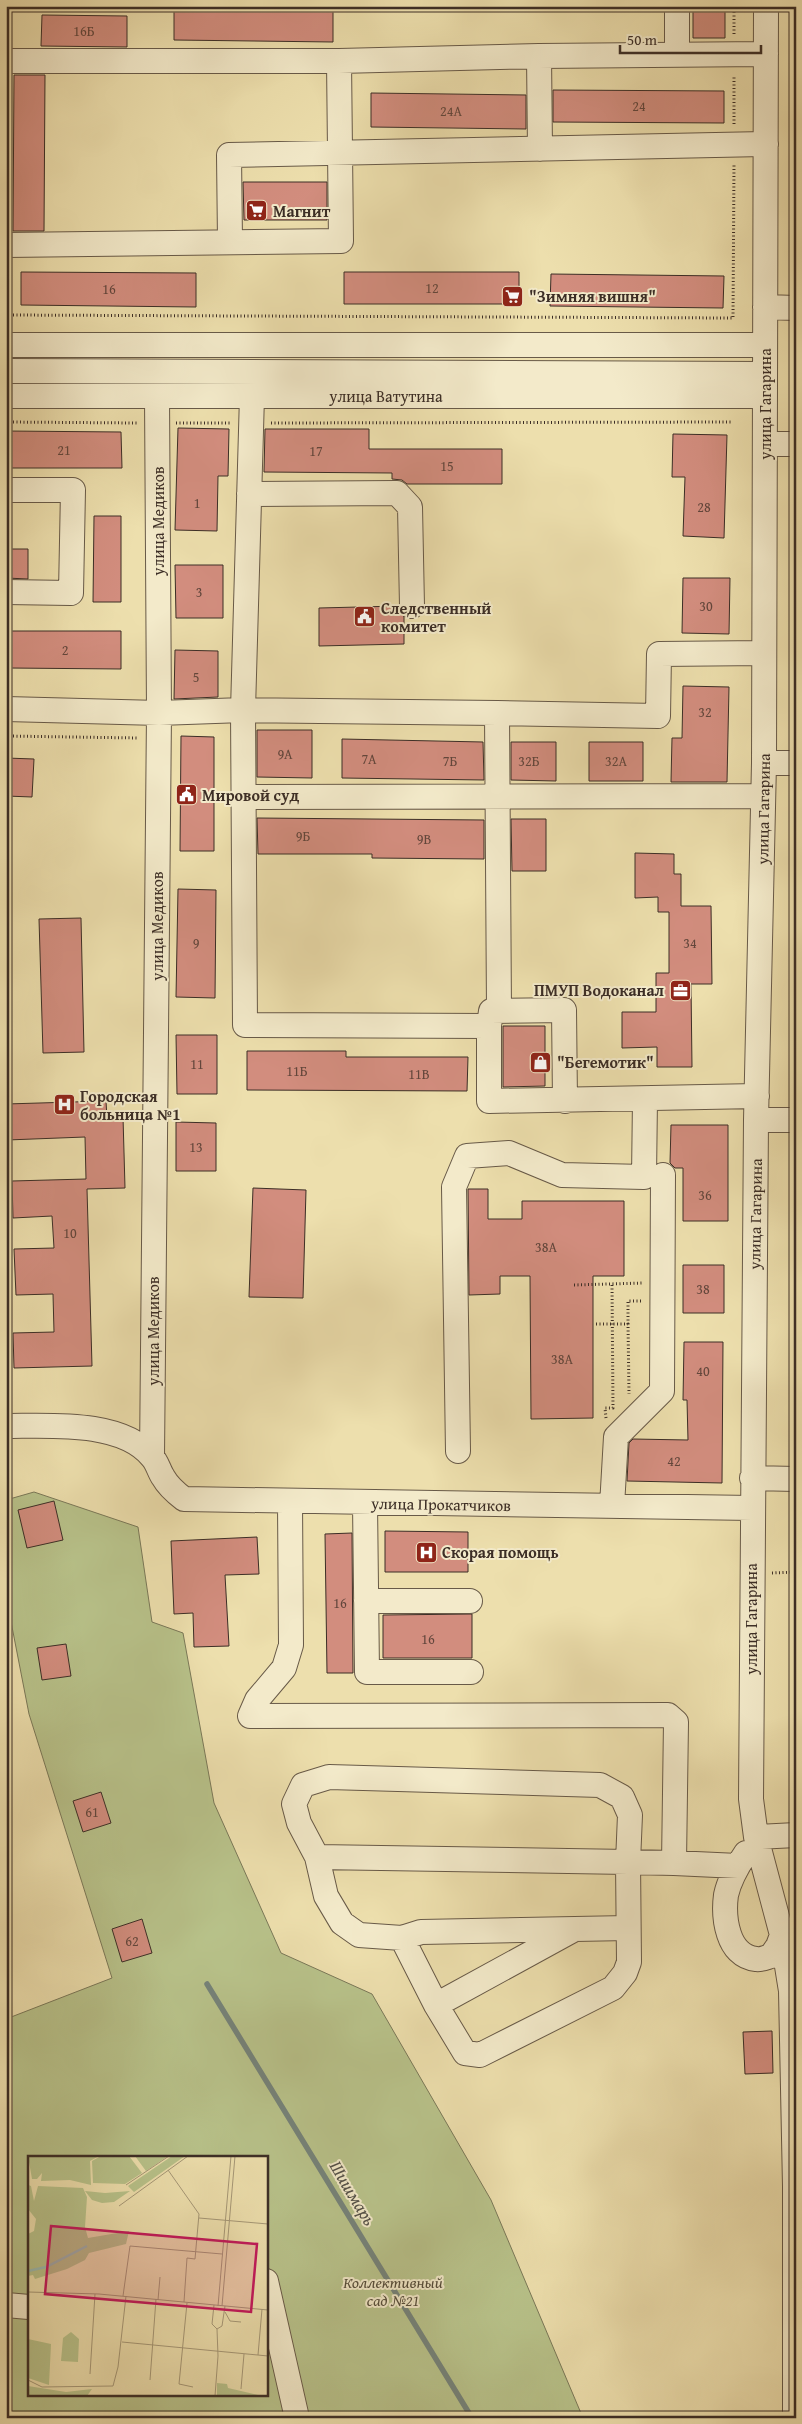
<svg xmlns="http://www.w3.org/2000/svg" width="802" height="2424" font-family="'Gentium Book Plus',serif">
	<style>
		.green { fill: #b8c28a; stroke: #7a7858; fill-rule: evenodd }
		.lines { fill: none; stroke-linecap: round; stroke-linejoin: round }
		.stream { stroke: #75837a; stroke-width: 5.5 }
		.building { fill: #d28d7e; stroke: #3c2e26 }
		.minor-casing { stroke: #685a48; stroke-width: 26 }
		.path { stroke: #3c2e26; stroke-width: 3; stroke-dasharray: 1 2.5; stroke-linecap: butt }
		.minor { stroke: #f3eaca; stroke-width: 24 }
		.labels { text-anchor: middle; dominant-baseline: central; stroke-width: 4; stroke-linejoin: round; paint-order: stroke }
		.number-label { font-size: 14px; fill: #62463c }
		.poi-label { font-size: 16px; font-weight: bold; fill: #3c2e26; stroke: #f3eaca; text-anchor: start }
		.street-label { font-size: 16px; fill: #3c2e26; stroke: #f3eaca }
		.park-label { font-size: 16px; font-style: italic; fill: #554c3a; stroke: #f3eaca }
		.water-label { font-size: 18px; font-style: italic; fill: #545149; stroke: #f3eaca }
		.inset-river { fill: none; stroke: #9bbbb2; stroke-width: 2.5 }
		.inset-road { fill: none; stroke: #a69877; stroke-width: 1 }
		.view { fill: #c2185b; fill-opacity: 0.15; stroke: #c2185b; stroke-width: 2.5 }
		.inset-edge { fill: none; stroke: #3c2e26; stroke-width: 2.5 }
	</style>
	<rect width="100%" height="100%" fill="#eddfad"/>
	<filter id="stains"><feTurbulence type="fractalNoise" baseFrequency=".004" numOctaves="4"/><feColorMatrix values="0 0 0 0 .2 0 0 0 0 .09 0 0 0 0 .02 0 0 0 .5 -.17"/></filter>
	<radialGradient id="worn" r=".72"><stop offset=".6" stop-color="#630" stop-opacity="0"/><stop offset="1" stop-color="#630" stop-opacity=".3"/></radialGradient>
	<!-- green -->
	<path class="green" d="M 34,1492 L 138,1527 L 152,1622 L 183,1633 L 214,1803 L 281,1953 L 372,1994 L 491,2200 L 583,2418 L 6,2418 L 6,2019 L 112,1978 L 29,1714 L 6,1596 L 6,1500 ZM 29,2158 L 266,2158 L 266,2395 L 29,2395 Z"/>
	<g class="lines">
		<!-- stream -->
		<path class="stream" d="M 207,1984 L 472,2418"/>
	</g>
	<!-- building -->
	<path class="building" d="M 174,6 L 333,7 L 333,42 L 174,40 Z
		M 693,6 L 725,6 L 725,38 L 693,38 Z
		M 42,15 L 127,16 L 127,47 L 41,46 Z
		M 14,75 L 45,75 L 44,231 L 13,231 Z
		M 553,90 L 724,91 L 724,123 L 553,122 Z
		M 371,93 L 526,95 L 526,129 L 371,127 Z
		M 243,182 L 327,182 L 327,220 L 244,220 Z
		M 21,272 L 196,273 L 196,307 L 21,305 Z
		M 344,272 L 519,272 L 519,304 L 344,304 Z
		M 551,274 L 724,276 L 723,308 L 550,306 Z
		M 178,428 L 229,429 L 228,476 L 218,476 L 217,531 L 175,530 Z
		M 265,429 L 369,429 L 369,449 L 502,449 L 502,484 L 407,484 L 402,480 L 392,479 L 392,473 L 264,472 Z
		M 6,431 L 121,432 L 122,468 L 6,468 Z
		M 673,434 L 727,435 L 724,538 L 683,536 L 685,477 L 672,477 Z
		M 94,516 L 121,516 L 121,602 L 93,602 Z
		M 6,549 L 28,549 L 28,579 L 6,578 Z
		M 175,565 L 223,565 L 223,618 L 176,618 Z
		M 683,578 L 730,578 L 729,634 L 682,633 Z
		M 398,606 L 404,617 L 404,644 L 319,646 L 319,608 Z
		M 9,631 L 121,631 L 121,669 L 9,668 Z
		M 175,650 L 218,651 L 218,697 L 174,699 Z
		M 683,686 L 729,687 L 727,782 L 671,782 L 672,738 L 682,738 Z
		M 257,730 L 312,730 L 312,778 L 257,777 Z
		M 181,736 L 214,737 L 214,851 L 180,851 Z
		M 342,739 L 483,742 L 484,780 L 342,778 Z
		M 511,742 L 556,742 L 556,781 L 511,780 Z
		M 589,742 L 643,742 L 643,781 L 589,781 Z
		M 6,758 L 34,759 L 32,797 L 6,796 Z
		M 257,818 L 484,820 L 484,859 L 372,858 L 372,854 L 258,854 Z
		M 511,819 L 546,819 L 546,871 L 512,871 Z
		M 635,853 L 674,854 L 674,874 L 681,874 L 681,906 L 711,906 L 712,984 L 691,984 L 692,1067 L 657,1067 L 657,1047 L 622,1048 L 622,1012 L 656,1012 L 656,973 L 669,973 L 669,912 L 658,912 L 658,897 L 635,898 Z
		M 178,889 L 216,890 L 215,998 L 176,997 Z
		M 81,918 L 84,1052 L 43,1053 L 39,919 Z
		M 503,1026 L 545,1026 L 545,1086 L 503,1087 Z
		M 176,1035 L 217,1035 L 217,1094 L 177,1094 Z
		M 247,1051 L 346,1051 L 346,1057 L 468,1057 L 467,1091 L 247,1090 Z
		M 106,1101 L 107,1118 L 123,1117 L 125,1188 L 87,1189 L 92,1366 L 14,1368 L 13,1333 L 54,1332 L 53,1294 L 16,1295 L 14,1249 L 54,1248 L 52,1216 L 13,1218 L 12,1181 L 86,1179 L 85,1137 L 7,1140 L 6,1104 Z
		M 176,1122 L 216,1123 L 216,1171 L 176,1171 Z
		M 671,1125 L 728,1125 L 728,1221 L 683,1221 L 683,1168 L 675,1168 L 670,1163 Z
		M 253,1188 L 306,1190 L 303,1298 L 249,1297 Z
		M 468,1189 L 488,1189 L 488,1219 L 522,1219 L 522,1201 L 624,1201 L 624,1276 L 593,1276 L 593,1418 L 531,1419 L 530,1276 L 500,1276 L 500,1294 L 469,1295 Z
		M 683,1265 L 724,1265 L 724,1313 L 683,1313 Z
		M 684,1342 L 723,1342 L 722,1483 L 627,1481 L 629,1443 L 633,1439 L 688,1440 L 687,1400 L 683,1400 Z
		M 54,1501 L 63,1540 L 27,1548 L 18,1510 Z
		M 385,1531 L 468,1532 L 468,1572 L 385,1572 Z
		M 352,1533 L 353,1673 L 327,1673 L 325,1534 Z
		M 257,1537 L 259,1574 L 225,1575 L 229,1646 L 194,1647 L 193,1613 L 174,1614 L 171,1541 Z
		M 472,1614 L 472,1658 L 383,1658 L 383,1615 Z
		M 66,1644 L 71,1676 L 42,1680 L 37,1648 Z
		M 101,1792 L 111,1823 L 83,1832 L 73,1801 Z
		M 142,1919 L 152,1953 L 122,1962 L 112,1929 Z
		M 772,2031 L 773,2073 L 745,2074 L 743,2032 Z"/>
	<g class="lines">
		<defs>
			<path id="minor" d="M 677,6 L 677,54
				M 766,6 L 764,763 L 756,1120 L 751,1799 L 756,1837 L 782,1935 L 791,1991 L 795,2186 L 795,2418
				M 539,56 L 540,149
				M 6,61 L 339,61 L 539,56 L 766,54
				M 230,241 L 229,155 L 766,144
				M 6,245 L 341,241 L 339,61
				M 765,307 L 796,308
				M 6,345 L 765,345
				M 6,371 L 765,374
				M 6,396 L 765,396
				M 252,396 L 243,710 L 497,713 L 499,1011
				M 765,444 L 796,444
				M 6,490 L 73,490 L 71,593 L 6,592
				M 249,494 L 397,493 L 410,507 L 412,606
				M 6,709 L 159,713 L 243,710 L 245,1025 L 489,1026 L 491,1011 L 564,1010 L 565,1101
				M 497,713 L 658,716 L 659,654 L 764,653
				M 764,763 L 796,763
				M 243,797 L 763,796
				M 489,1026 L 489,1101 L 757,1096
				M 756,1120 L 796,1120
				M 6,1426 C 49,1426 122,1420 152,1457 C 157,1462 159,1471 163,1477 C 168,1486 176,1493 184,1499 L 752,1508
				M 458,1451 L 454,1187 L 467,1156 L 509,1153 L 562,1175 L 644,1177 L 645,1099
				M 152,1457 L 159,713 L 157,396
				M 752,1478 L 796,1479
				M 290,1502 L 291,1645 L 284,1668 L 257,1700 L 250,1716 L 668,1715 L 676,1722 L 674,1863 L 738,1866
				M 365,1503 L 367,1672 L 471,1672
				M 612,1506 L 616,1437 L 662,1391 L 663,1175
				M 366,1601 L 470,1601
				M 756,1837 L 796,1835
				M 746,1853 C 738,1865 729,1881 726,1895 C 723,1917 727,1956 756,1959 C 761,1960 767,1957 771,1956 L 778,1946 L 782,1935
				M 317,1857 L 299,1823 L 294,1804 L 303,1785 L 329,1777 L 600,1785 L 622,1797 L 630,1815 L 628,1862 L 674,1863
				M 402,1938 L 436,2005 L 465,2053 L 480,2055 L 613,1988 L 625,1973 L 629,1962 L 628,1862 L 317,1857 L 326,1896 L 342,1923 L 359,1935 L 402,1938 L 421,1932 L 628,1928
				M 436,2005 L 573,1930
				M 266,2281 L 297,2418
				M 6,2305 L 29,2307"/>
		</defs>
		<!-- minor casing -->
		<use href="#minor" class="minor-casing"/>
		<!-- path -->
		<path class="path" d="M 734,34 L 734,6
			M 734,124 L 734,75
			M 6,315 L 733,318 L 734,165
			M 6,422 L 137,423
			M 176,423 L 232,423
			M 271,423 L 733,422
			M 6,736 L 138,738
			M 574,1285 L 643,1283
			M 596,1324 L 628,1324 L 629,1394
			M 628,1324 L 628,1301 L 643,1301
			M 606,1418 L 605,1408 L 613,1408 L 612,1284
			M 772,1573 L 796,1572"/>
		<!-- minor -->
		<use href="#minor" class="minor"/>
	</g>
	<!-- icons -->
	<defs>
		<symbol id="supermarket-square" viewBox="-11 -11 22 22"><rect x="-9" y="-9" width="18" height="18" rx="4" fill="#8f2418" stroke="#f3eaca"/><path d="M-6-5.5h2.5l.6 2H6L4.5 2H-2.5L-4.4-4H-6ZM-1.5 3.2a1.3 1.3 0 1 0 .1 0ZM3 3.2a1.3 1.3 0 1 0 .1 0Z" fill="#fff"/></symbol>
		<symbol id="civic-square" viewBox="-11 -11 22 22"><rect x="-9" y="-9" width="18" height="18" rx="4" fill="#8f2418" stroke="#f3eaca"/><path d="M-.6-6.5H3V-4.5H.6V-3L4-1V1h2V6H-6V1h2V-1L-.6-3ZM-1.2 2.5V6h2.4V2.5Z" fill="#fff"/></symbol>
		<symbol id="office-square" viewBox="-11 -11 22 22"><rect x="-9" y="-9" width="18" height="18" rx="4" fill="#8f2418" stroke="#f3eaca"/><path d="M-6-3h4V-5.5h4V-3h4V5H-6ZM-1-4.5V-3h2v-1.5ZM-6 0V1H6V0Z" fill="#fff"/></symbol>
		<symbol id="shop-square" viewBox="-11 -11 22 22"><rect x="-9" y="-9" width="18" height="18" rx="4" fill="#8f2418" stroke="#f3eaca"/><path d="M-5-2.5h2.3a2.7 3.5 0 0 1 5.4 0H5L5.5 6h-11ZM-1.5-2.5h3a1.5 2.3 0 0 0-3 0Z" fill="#fff"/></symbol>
		<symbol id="hospital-square" viewBox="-11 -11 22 22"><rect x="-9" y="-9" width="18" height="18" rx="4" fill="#8f2418" stroke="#f3eaca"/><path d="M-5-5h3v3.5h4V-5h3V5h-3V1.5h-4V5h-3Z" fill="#fff"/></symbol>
	</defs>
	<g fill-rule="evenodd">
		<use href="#supermarket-square" x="244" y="198" width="25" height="25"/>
		<use href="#supermarket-square" x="500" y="284" width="25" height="25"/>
		<use href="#civic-square" x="352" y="604" width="25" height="25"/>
		<use href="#civic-square" x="174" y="782" width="25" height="25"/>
		<use href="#office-square" x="668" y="978" width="25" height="25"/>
		<use href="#shop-square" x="528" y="1050" width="25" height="25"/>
		<use href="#hospital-square" x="52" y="1092" width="25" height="25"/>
		<use href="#hospital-square" x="414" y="1540" width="25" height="25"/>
	</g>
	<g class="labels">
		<!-- number labels -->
		<g class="number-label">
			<text x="84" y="31">16Б</text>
			<text x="639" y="106">24</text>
			<text x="451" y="111">24А</text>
			<text x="432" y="288">12</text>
			<text x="109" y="289">16</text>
			<text x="64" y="450">21</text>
			<text x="316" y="451">17</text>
			<text x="447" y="466">15</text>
			<text x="197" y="503">1</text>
			<text x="704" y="507">28</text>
			<text x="199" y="592">3</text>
			<text x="706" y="606">30</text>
			<text x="65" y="650">2</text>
			<text x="196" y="677">5</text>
			<text x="705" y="712">32</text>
			<text x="285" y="754">9А</text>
			<text x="369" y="759">7А</text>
			<text x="450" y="761">7Б</text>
			<text x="529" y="761">32Б</text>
			<text x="616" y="761">32А</text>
			<text x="303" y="836">9Б</text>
			<text x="424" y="839">9В</text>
			<text x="196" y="943">9</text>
			<text x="690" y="943">34</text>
			<text x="197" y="1064">11</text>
			<text x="297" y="1071">11Б</text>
			<text x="419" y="1074">11В</text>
			<text x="196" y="1147">13</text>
			<text x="705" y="1195">36</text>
			<text x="70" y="1233">10</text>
			<text x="546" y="1247">38А</text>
			<text x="703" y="1289">38</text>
			<text x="562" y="1359">38А</text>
			<text x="703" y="1371">40</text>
			<text x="674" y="1461">42</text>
			<text x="340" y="1603">16</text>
			<text x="428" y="1639">16</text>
			<text x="92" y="1812">61</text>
			<text x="132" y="1941">62</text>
		</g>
		<!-- poi labels -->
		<g class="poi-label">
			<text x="273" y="211">Магнит</text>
			<text x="529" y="296">"Зимняя вишня"</text>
			<text x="381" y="608">Следственный<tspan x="381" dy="18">комитет</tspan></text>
			<text x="202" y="795">Мировой суд</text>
			<text x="664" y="990" text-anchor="end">ПМУП Водоканал</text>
			<text x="557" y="1062">"Бегемотик"</text>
			<text x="80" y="1096">Городская<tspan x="80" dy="18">больница №1</tspan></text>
			<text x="442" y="1552">Скорая помощь</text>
		</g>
		<!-- street labels -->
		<g class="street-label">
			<text x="386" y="396">улица Ватутина</text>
			<text transform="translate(765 404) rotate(-90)">улица Гагарина</text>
			<text transform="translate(158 521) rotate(-90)">улица Медиков</text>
			<text transform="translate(763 809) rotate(-89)">улица Гагарина</text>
			<text transform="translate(157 926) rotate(-90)">улица Медиков</text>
			<text transform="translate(755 1214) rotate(-89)">улица Гагарина</text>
			<text transform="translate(153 1331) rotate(-90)">улица Медиков</text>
			<text transform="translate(441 1504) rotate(1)">улица Прокатчиков</text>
			<text transform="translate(751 1619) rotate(-90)">улица Гагарина</text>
		</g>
		<!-- park labels -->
		<g class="park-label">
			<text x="393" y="2282">Коллективный<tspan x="393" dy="18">сад №21</tspan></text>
		</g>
		<!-- water labels -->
		<g class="water-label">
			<text transform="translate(353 2193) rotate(59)">Шишмарь</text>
		</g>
	</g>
	<!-- overview -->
	<g transform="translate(28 2156)">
		<rect width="240" height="240" fill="#eddfad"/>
		<path d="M 0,0 L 71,0 L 62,5 L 63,29 L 42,24 L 13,25 L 14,17 L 9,23 L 4,23 ZM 73,0 L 101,0 L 114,17 L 97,28 L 65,27 L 64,5 ZM 107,0 L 140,0 L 118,15 ZM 144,0 L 157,0 L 106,36 L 100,30 ZM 0,29 L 3,30 L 6,45 L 10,30 L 55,32 L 59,41 L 57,71 L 60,82 L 101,75 L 98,88 L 61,97 L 57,104 L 39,113 L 7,123 L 5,119 L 0,120 L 0,78 L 6,75 L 8,63 L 0,53 ZM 57,35 L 77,37 L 102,35 L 86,46 L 74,47 L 64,44 ZM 43,176 L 51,183 L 50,206 L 33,205 L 35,182 ZM 0,183 L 23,188 L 21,229 L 0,222 ZM 189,227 L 199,228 L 200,232 L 234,240 L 189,240 ZM 0,230 L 38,236 L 64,233 L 59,240 L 0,240 Z" fill="#b8c28a"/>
		<path class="inset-river" d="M 0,115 L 18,111 L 59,90"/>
		<path class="inset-road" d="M 140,14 L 171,58 L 167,103 L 159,102 L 156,146M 98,29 L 141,0M 91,50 L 160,0M 171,62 L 240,68M 0,136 L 71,138 L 240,154M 95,140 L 102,90 L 194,98M 130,144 L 132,121M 159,147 L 151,228 L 165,231M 186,149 L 184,168 L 189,173 L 190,200 L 187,240M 190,150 L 203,0M 194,150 L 207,0M 197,156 L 202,165 L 213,166M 189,173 L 194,170 L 197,150M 94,186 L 240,200M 230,199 L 234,153M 62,218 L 67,138M 0,224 L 14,231 L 85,230 L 90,211 L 98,140M 122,224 L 128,143M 213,233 L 216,198"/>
		<path class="view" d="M 23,70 L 229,88 L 223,156 L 17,138 Z"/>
		<rect width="240" height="240" class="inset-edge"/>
	</g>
	<!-- margin -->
	<rect width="802" height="2424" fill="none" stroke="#eddfad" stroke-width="25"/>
	<rect x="8" y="8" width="787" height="2409" fill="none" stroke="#3c2e26" stroke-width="2.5"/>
	<rect x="12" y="12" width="777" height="2399" fill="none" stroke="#3c2e26"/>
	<!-- scale -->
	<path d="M620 45v8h141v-8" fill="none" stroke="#3c2e26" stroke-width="2.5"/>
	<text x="627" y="45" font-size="15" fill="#3c2e26" stroke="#f3eaca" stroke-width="4" paint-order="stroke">50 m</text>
	<rect width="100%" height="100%" filter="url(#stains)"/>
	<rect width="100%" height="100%" fill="url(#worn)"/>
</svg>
